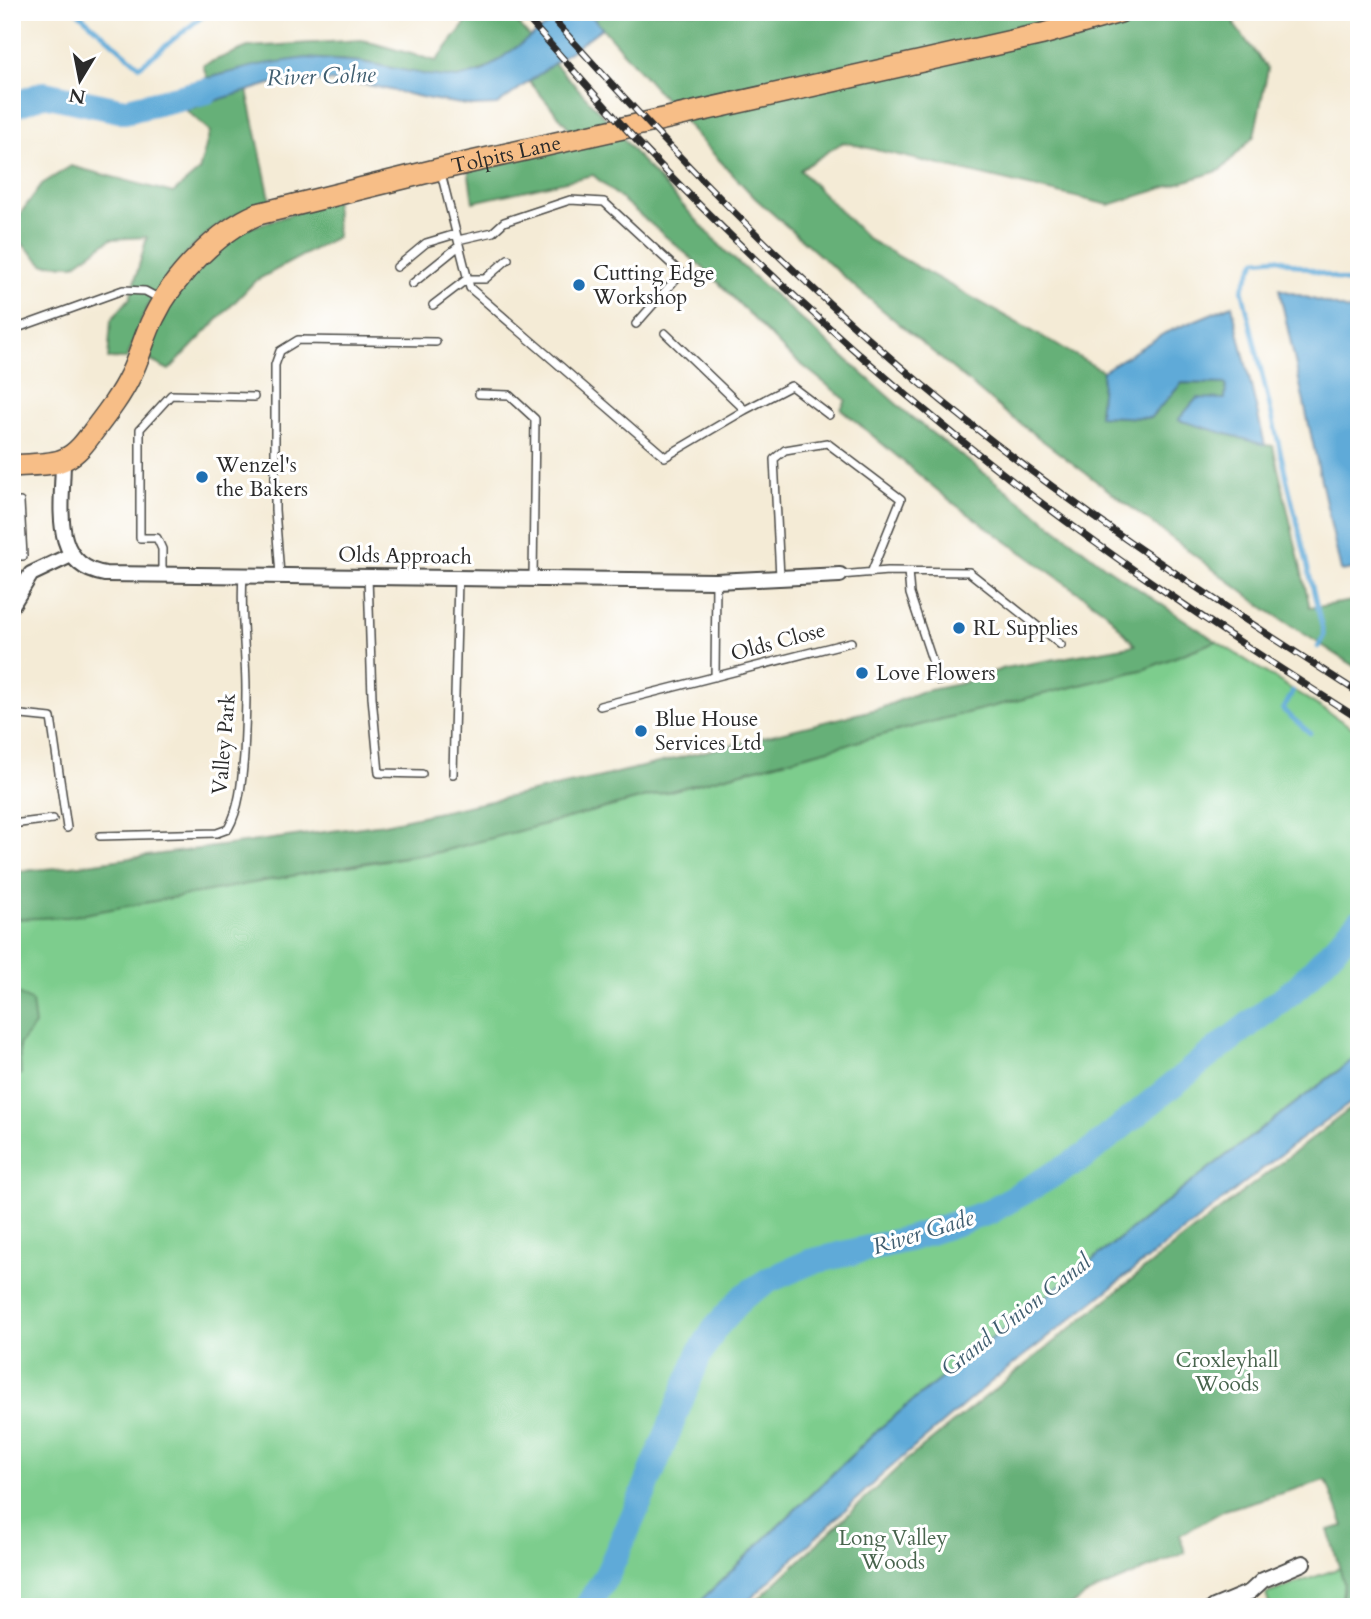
<svg xmlns="http://www.w3.org/2000/svg" width="1371" height="1619" font-family="Cardo,serif">
	<style>
		.green { fill: #7dcd8d; stroke: #547c5c; stroke-width: 2 }
		.forest { fill: #66b078; stroke: #486e52; stroke-width: 2 }
		.water { fill: #5faad8; stroke: #456a82; stroke-width: 2 }
		.lines { fill: none; stroke-linecap: round; stroke-linejoin: round }
		.stream { stroke: #5faad8; stroke-width: 4.5 }
		.river { stroke: #5faad8; stroke-width: 26 }
		.lane-casing { stroke: #494845; stroke-width: 10 }
		.street-casing { stroke: #494845; stroke-width: 18 }
		.primary-casing { stroke: #494845; stroke-width: 24 }
		.lane { stroke: #fff; stroke-width: 7 }
		.street { stroke: #fff; stroke-width: 14 }
		.primary { stroke: #f7be87; stroke-width: 21 }
		.rail-casing { stroke: #2b2b2b; stroke-width: 7 }
		.rail { stroke: #fff; stroke-width: 4.5; stroke-dasharray: 13; stroke-linecap: butt }
		.poi-dot { fill: #1f6fb2; stroke: #fff; stroke-width: 2.5 }
		.labels { text-anchor: middle; dominant-baseline: central; stroke-width: 6; stroke-linejoin: round; paint-order: stroke }
		.street-label { font-size: 21px; fill: #2b2b2b; stroke: #fff }
		.poi-label { font-size: 21px; fill: #2b2b2b; stroke: #fff; text-anchor: start }
		.park-label { font-size: 21px; fill: #48644d; stroke: #fff }
		.water-label { font-size: 23px; font-style: italic; fill: #405e70; stroke: #fff }
	</style>
	<rect width="100%" height="100%" fill="#fff"/>
	<filter id="ink" filterUnits="userSpaceOnUse"><feTurbulence type="fractalNoise" baseFrequency=".0143" numOctaves="2"/><feDisplacementMap in="SourceGraphic" scale="14" xChannelSelector="R" yChannelSelector="G"/><feConvolveMatrix kernelMatrix="1 2 1 2 8 2 1 2 1" color-interpolation-filters="sRGB"/></filter>
	<filter id="wash" filterUnits="userSpaceOnUse"><feTurbulence type="fractalNoise" baseFrequency=".00686" numOctaves="4" result="noise"/><feDisplacementMap in="SourceGraphic" scale="28" xChannelSelector="R" yChannelSelector="G"/><feGaussianBlur stdDeviation="1.57" result="paint"/><feColorMatrix in="noise" values="0 0 0 0 0 0 0 0 0 0 0 0 0 0 0 0 0 1.4 0 .05"/><feComposite in="paint" operator="in"/></filter>
	<g filter="url(#wash)">
		<rect width="100%" height="100%" fill="#f4ebd6"/>
		<!-- green -->
		<path class="green" d="M 1216,641 L 1359,732 L 1359,1055 L 1211,1167 L 920,1395 L 879,1429 L 694,1607 L 12,1607 L 12,918 L 439,852 L 950,717 L 1145,669 Z
			M 1340,1568 L 1344,1583 L 1341,1607 L 1270,1607 L 1266,1594 Z"/>
		<!-- forest -->
		<path class="forest" d="M 463,12 L 507,12 L 531,38 C 508,53 485,76 456,78 C 424,80 392,66 361,62 C 308,55 259,65 207,78 L 203,65 L 248,47 L 362,40 L 436,61 L 465,24 Z
			M 588,12 L 1233,12 L 1235,26 L 1268,69 L 1254,136 L 1221,170 L 1109,205 L 843,142 L 800,170 L 868,239 L 1103,371 L 1099,416 L 1150,418 L 1182,383 L 1227,384 L 1225,399 L 1265,445 L 1273,446 L 1310,608 L 1359,600 L 1359,669 L 1267,610 L 1006,413 L 861,292 L 755,198 L 707,147 Z
			M 554,63 L 611,124 L 573,133 L 529,81 Z
			M 247,90 L 271,203 C 219,212 175,259 149,304 C 140,321 134,341 127,359 L 108,359 L 111,320 L 130,298 L 147,237 L 111,239 L 74,265 L 43,264 L 12,234 L 12,225 L 42,184 L 71,166 L 173,193 L 199,171 L 210,131 L 186,110 Z
			M 622,137 L 638,157 L 725,251 L 910,416 L 1106,567 L 1216,641 L 1145,669 L 950,717 L 439,852 L 368,862 L 68,917 L 12,919 L 12,872 L 57,868 L 384,824 L 597,778 L 881,708 L 920,692 L 959,684 L 1005,668 L 1135,645 L 1107,613 L 949,500 L 841,409 L 846,400 L 787,353 L 710,274 L 593,175 L 473,202 L 468,169 Z
			M 335,200 L 337,237 L 255,281 L 169,370 L 147,359 L 157,325 L 172,301 L 213,254 L 246,229 Z
			M 15,992 L 32,1002 L 35,1025 L 19,1045 L 21,1074 L 12,1080 L 12,995 Z
			M 1359,1102 L 1359,1607 L 1341,1607 L 1344,1583 L 1328,1530 L 1344,1526 L 1326,1480 L 1225,1510 L 1180,1535 L 1185,1553 L 1085,1595 L 1079,1601 L 1068,1607 L 750,1607 L 903,1463 L 1177,1243 Z"/>
		<!-- water -->
		<path class="water" d="M 565,12 L 588,12 L 602,28 L 497,105 L 473,106 L 430,99 L 368,85 L 328,81 L 277,82 L 185,110 L 163,90 L 258,65 L 306,58 L 361,62 L 428,75 L 457,78 L 482,72 Z
			M 1279,289 L 1359,313 L 1359,568 L 1341,571 Z
			M 1232,305 L 1265,445 L 1178,420 L 1197,398 L 1225,399 L 1226,384 L 1182,383 L 1150,418 L 1099,416 L 1103,371 L 1165,333 Z
			M 1359,1055 L 1359,1097 L 1298,1141 L 992,1381 L 883,1474 L 742,1607 L 694,1607 L 879,1429 L 920,1395 L 1211,1167 Z"/>
		<g class="lines">
			<!-- stream -->
			<path class="stream" d="M 77,12 L 140,66 L 208,12
				M 1318,647 L 1324,636 L 1242,289 L 1256,260 L 1276,258 L 1359,286
				M 1293,691 L 1283,710 L 1310,733"/>
			<!-- river -->
			<path class="river" d="M 12,106 L 44,94 L 124,111 L 207,91
				M 587,1607 L 608,1573 L 643,1494 L 699,1355 L 715,1328 L 744,1296 L 769,1280 L 810,1262 L 912,1238 L 989,1212 L 1085,1156 L 1207,1057 L 1299,986 L 1359,922"/>
		</g>
	</g>
	<g filter="url(#ink)">
		<g class="lines">
			<defs>
				<path id="lane" d="M 441,173 L 470,288 L 665,457 L 745,410 L 665,333
					M 458,240 L 493,232 L 504,222 L 570,200 L 604,202 L 681,273 L 636,324
					M 397,267 L 426,243 L 456,234
					M 412,284 L 459,246
					M 433,305 L 467,279 L 485,279 L 508,259
					M 12,334 L 20,327 L 123,290 L 145,291 L 162,300
					M 479,394 L 509,395 L 535,419 L 533,579
					M 745,410 L 791,386 L 829,415
					M 12,556 L 23,556 L 20,502
					M 908,571 L 910,594 L 939,681
					M 162,573 L 162,549 L 157,538 L 140,538 L 140,429 L 171,395 L 254,397
					M 280,575 L 275,510 L 275,365 L 280,351 L 298,340 L 436,342
					M 840,575 L 888,571 L 969,572 L 1061,645
					M 368,577 L 372,697 L 379,773 L 422,774
					M 780,577 L 774,459 L 785,450 L 827,443 L 901,499 L 871,573
					M 715,677 L 716,581
					M 600,706 L 851,642
					M 12,714 L 51,718 L 67,828
					M 453,774 L 458,579
					M 12,824 L 53,819
					M 100,836 L 217,833 L 228,829 C 240,808 242,779 244,755 C 245,733 246,711 246,690 C 246,651 240,614 243,576"/>
				<path id="street" d="M 63,460 C 63,503 49,565 105,574 L 716,581 L 840,575
					M 12,605 L 31,574 L 71,555
					M 1214,1607 L 1250,1592 L 1263,1580 L 1303,1563"/>
				<g id="primary">
					<path id="s1" d="M 12,466 C 28,464 51,466 65,459 C 78,453 87,440 95,429 C 108,412 121,395 130,376 C 140,357 144,336 154,317 C 173,277 218,231 258,214 L 440,169 L 1043,34 L 1120,12"/>
				</g>
			</defs>
			<!-- lane casing -->
			<use href="#lane" class="lane-casing"/>
			<!-- street casing -->
			<use href="#street" class="street-casing"/>
			<!-- primary casing -->
			<use href="#primary" class="primary-casing"/>
			<!-- lane -->
			<use href="#lane" class="lane"/>
			<!-- street -->
			<use href="#street" class="street"/>
			<!-- primary -->
			<use href="#primary" class="primary"/>
			<defs>
				<path id="rail" d="M 522,12 C 560,55 597,98 636,140 C 736,245 844,345 956,436 C 1083,540 1221,631 1359,719
					M 547,12 C 677,159 814,300 968,422 C 1092,521 1226,608 1359,693"/>
			</defs>
			<!-- rail casing -->
			<use href="#rail" class="rail-casing"/>
			<!-- rail -->
			<use href="#rail" class="rail"/>
		</g>
	</g>
	<!-- markers -->
	<g class="poi-dot">
		<circle cx="579" cy="285" r="7"/>
		<circle cx="202" cy="477" r="7"/>
		<circle cx="959" cy="628" r="7"/>
		<circle cx="862" cy="673" r="7"/>
		<circle cx="641" cy="731" r="7"/>
	</g>
	<g class="labels">
		<!-- street labels -->
		<g class="street-label">
			<text stroke="none"><textPath href="#s1" startOffset="628">Tolpits Lane</textPath></text>
			<text transform="translate(405 556) rotate(1)">Olds Approach</text>
			<text transform="translate(778 642) rotate(-15)">Olds Close</text>
			<text transform="translate(224 744) rotate(-85)">Valley Park</text>
		</g>
		<!-- poi labels -->
		<g class="poi-label">
			<text x="593" y="273">Cutting Edge<tspan x="593" dy="24">Workshop</tspan></text>
			<text x="216" y="465">Wenzel's<tspan x="216" dy="24">the Bakers</tspan></text>
			<text x="973" y="628">RL Supplies</text>
			<text x="876" y="673">Love Flowers</text>
			<text x="655" y="719">Blue House<tspan x="655" dy="24">Services Ltd</tspan></text>
		</g>
		<!-- park labels -->
		<g class="park-label">
			<text x="1227" y="1360">Croxleyhall<tspan x="1227" dy="24">Woods</tspan></text>
			<text x="893" y="1538">Long Valley<tspan x="893" dy="24">Woods</tspan></text>
		</g>
		<!-- water labels -->
		<g class="water-label">
			<text transform="translate(321 76) rotate(-2)">River Colne</text>
			<text transform="translate(923 1232) rotate(-17)">River Gade</text>
			<text transform="translate(1016 1315) rotate(-38)">Grand Union Canal</text>
		</g>
	</g>
	<!-- margin -->
	<rect width="1371" height="1619" fill="none" stroke="#fff" stroke-width="42"/>
	<!-- north arrow -->
	<g transform="translate(80 80) rotate(190)" stroke="#ffffff" stroke-width="5" paint-order="stroke">
	<path d="M0-5L12 26L0 18L-12 26Z" fill="#2b2b2b"/>
	<text y="-10" font-size="19" font-weight="bold" text-anchor="middle" fill="#2b2b2b">N</text>
	</g>
</svg>
